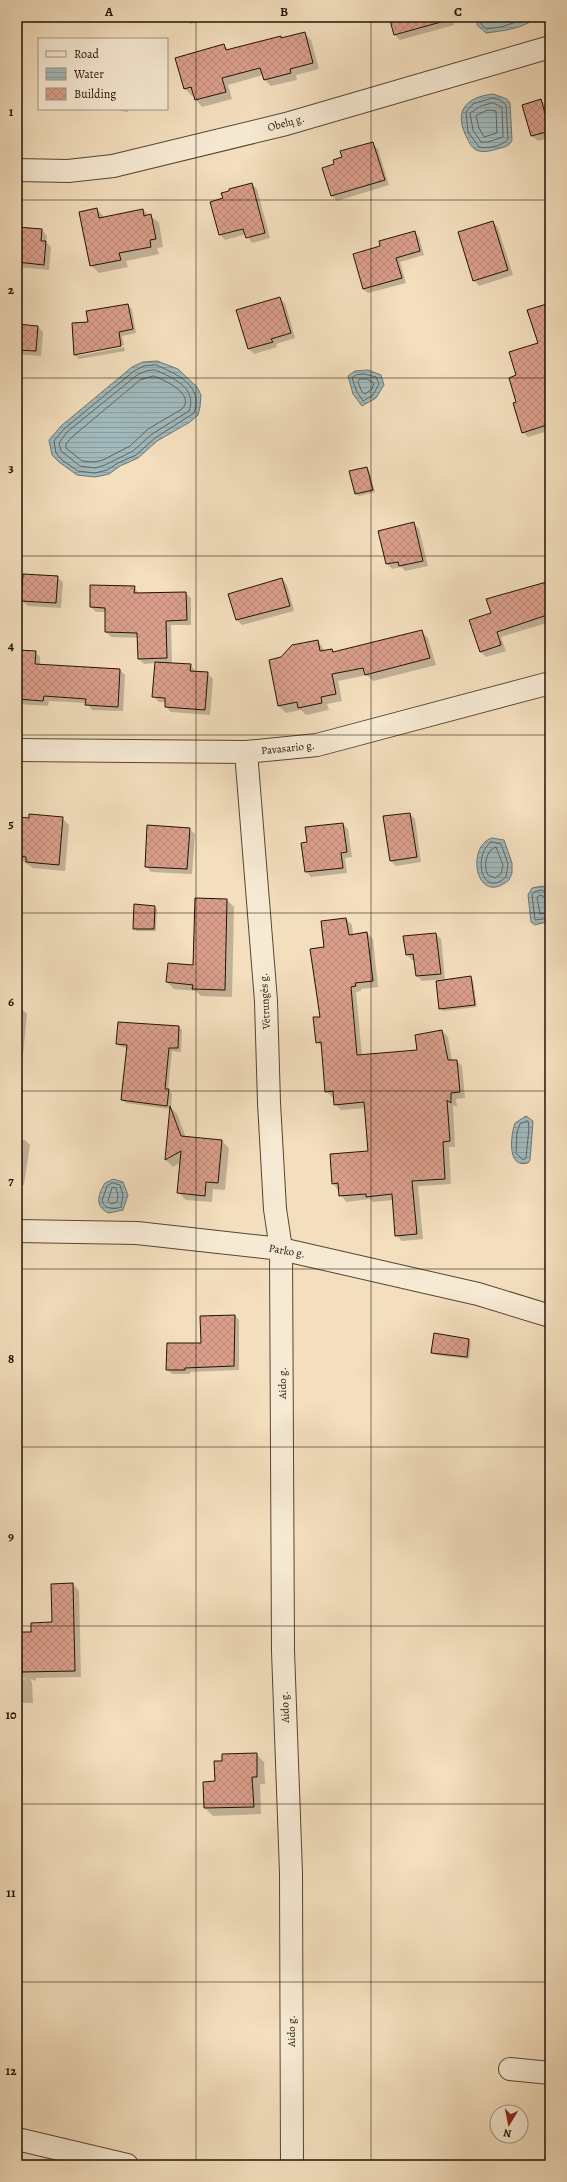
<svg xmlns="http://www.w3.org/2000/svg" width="567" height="2182" font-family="Alegreya,serif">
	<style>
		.water { fill: url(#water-rules); stroke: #6d7772 }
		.shadow { fill: #0003 }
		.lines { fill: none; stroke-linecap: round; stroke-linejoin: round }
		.shore { stroke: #606660; stroke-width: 1 }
		.building { fill: url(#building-cross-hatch); stroke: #201404 }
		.minor-casing { stroke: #554632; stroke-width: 24 }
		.minor { stroke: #f7ead4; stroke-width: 22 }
		.grid { fill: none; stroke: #201404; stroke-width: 1; stroke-opacity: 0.55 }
		.labels { text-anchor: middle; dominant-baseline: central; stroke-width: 3; stroke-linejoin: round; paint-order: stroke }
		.street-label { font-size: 11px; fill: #201404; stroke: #f7ead4 }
		.neatline { fill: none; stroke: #201404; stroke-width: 1.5 }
		.grid-label { font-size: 13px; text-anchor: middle; font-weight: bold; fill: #201404 }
	</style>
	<defs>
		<pattern id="water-rules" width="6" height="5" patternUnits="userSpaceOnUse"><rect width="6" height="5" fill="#a1b9bc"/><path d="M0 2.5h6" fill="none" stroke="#8a9ea0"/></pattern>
		<pattern id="building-cross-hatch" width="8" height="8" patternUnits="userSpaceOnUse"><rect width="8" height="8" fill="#da9e8b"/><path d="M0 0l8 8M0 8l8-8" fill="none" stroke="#bb8776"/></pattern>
	</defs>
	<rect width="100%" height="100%" fill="#f3debd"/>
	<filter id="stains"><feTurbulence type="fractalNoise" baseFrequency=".005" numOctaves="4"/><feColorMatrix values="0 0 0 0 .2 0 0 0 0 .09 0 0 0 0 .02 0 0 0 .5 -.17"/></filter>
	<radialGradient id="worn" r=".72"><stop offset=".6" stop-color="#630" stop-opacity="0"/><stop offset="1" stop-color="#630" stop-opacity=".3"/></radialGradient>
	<!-- water -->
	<path class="water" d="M 477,17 L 536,17 C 525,29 501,31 486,33 L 477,25 Z
		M 493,94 L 507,99 L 510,103 L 512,140 C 509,147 504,147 497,149 C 490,151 483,153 476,150 C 471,147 469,142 467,138 C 453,111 466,97 493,94 Z
		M 157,361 L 178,369 L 197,387 L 201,395 L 200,407 L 198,415 L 190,422 L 157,441 L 138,458 L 120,466 L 109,474 L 95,477 L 77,475 L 59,462 L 52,455 L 49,440 L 61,426 L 132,367 L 143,362 Z
		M 368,370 L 381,375 L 384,385 L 376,398 L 362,406 L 353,394 L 348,376 L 355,371 Z
		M 492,838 L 504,840 L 512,863 L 512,873 L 509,880 C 476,908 465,846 492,838 Z
		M 543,886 L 550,891 L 550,921 L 535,925 L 531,922 L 528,895 L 532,888 Z
		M 526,1116 L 533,1121 L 530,1160 L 528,1163 C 506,1169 511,1134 515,1123 Z
		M 113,1179 L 123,1182 L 128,1195 L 123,1210 L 109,1213 C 94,1207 98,1194 105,1183 Z"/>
	<!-- shadow -->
	<path class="shadow" d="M 136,17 L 183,17 L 167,22 Z
		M 183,17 L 207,17 L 208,19 L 190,24 Z
		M 390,17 L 452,17 L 454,25 L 400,40 L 395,35 Z
		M 304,33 L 311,40 L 319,69 L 296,75 L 297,80 L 271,86 L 265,80 L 263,75 L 228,85 L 232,99 L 202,107 L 196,100 L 194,95 L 192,96 L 185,89 L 177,58 L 224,45 L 229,51 L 280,37 L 282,39 Z
		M 541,100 L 546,106 L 550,118 L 550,138 L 538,141 L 532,136 L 523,106 Z
		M 110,109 L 128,109 L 128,112 Z
		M 372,144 L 378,149 L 389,185 L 337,201 L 332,196 L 324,169 L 335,165 Z
		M 252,184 L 257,189 L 270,238 L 252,243 L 246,234 L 225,240 L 220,235 L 211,202 L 224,199 Z
		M 97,209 L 105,218 L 143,210 L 159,223 L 163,247 L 157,248 L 159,254 L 126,261 L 128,267 L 99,273 L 91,265 Z
		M 493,222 L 498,228 L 513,275 L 479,286 L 474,280 Z
		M 42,230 L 47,236 L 46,242 L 51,247 L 49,270 L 17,267 L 17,231 Z
		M 414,232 L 419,237 L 424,255 L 400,262 L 406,283 L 368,293 L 363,289 L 354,255 L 382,247 Z
		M 279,298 L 285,303 L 295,338 L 276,344 L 277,347 L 254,354 L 249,349 L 237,311 Z
		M 550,304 L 550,432 L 548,431 L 528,437 L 523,432 L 518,403 L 517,376 L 539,344 Z
		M 128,305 L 132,309 L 136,333 L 122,336 L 124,345 L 78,354 L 78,356 L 124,347 L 125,351 L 79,359 L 75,355 L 74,324 L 89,323 Z
		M 17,325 L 38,327 L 43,332 L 41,356 L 17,354 Z
		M 366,468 L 369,470 L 375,492 L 359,496 L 356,494 Z
		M 550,482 L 550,493 L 547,483 Z
		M 414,524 L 419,529 L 428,566 L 405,571 L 401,567 L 392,569 L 387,564 L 379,532 Z
		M 57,577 L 63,582 L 61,608 L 28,606 L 22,601 Z
		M 282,579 L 287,585 L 294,611 L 242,625 L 237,620 L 229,595 Z
		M 550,582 L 550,622 L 501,637 L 506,651 L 486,657 L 481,652 L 492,614 Z
		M 134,587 L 139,594 L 186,593 L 191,598 L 191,625 L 171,625 L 172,664 L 191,665 L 196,673 L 207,673 L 213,679 L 210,715 L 171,712 L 166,707 L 166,702 L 159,702 L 153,696 L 156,663 L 144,664 L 139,659 L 138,638 L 111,637 L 106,632 L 106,612 L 96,612 L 91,607 Z
		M 421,631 L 428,638 L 436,665 L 373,681 L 367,675 L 338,681 L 342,701 L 327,704 L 329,710 L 306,715 L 301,710 L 286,713 L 279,706 L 271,660 L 282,658 L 318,641 L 325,651 L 332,650 L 335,653 Z
		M 17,651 L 35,652 L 40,657 L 40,665 L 120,670 L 125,675 L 123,711 L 92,710 L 87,703 L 49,701 L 48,706 L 17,704 Z
		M 410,814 L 415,819 L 421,862 L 396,866 L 391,861 Z
		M 17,818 L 62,818 L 69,825 L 65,871 L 33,868 L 17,857 Z
		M 343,824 L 348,829 L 352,857 L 345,858 L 347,873 L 311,877 L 306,871 L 308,843 Z
		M 189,829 L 195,834 L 192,874 L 151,872 L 146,866 Z
		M 227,900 L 234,907 L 232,997 L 201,996 L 196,991 L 174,989 L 167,982 L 194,966 Z
		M 154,907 L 157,909 L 156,931 L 137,931 L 134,928 Z
		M 346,919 L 352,925 L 353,935 L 367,933 L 373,939 L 378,987 L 361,989 L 361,991 L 356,992 L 362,1056 L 419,1051 L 442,1031 L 448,1037 L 452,1061 L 457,1061 L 462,1066 L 465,1098 L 456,1099 L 457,1107 L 453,1105 L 455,1147 L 449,1147 L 451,1184 L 418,1186 L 423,1239 L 402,1241 L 396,1235 L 393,1200 L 373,1202 L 370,1199 L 346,1202 L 333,1183 L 369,1152 L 366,1108 L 341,1110 L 335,1104 L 335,1097 L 332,1097 L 326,1091 L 323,1048 L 317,1042 L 321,1018 L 326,948 Z
		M 436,934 L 441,939 L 445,979 L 422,981 L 417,976 L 415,960 L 412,960 L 407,955 Z
		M 470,977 L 473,980 L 477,1007 L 443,1011 L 440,1008 Z
		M 17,1009 L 22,1009 L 27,1014 L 22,1065 L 17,1064 Z
		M 179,1027 L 182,1030 L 181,1052 L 172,1051 L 168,1090 L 172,1094 L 171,1108 L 177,1114 L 186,1138 L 222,1141 L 229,1148 L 225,1190 L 213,1189 L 212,1202 L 186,1200 L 179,1193 L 181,1162 L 173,1167 L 166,1160 L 170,1109 L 126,1103 L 122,1100 L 128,1048 L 121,1047 L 117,1044 Z
		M 17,1139 L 25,1140 L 30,1145 L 24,1185 L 17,1184 Z
		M 235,1316 L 239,1320 L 239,1370 L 190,1372 L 190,1374 L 172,1374 L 167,1369 L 202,1344 Z
		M 469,1340 L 471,1342 L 469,1359 L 435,1355 L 433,1352 Z
		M 73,1584 L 79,1591 L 81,1677 L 36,1678 L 36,1681 L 30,1679 L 32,1682 L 33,1703 L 17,1703 L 17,1680 L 27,1679 L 17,1677 L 17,1642 L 22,1642 L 32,1633 L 53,1623 Z
		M 256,1754 L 264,1762 L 265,1784 L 260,1784 L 261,1814 L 213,1816 L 205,1808 L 223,1762 Z"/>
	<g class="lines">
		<!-- shore -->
		<path class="shore" d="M 481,17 L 481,24 L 486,29 L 501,27 L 531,17
			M 493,98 L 500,100 L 506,105 L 508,139 C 503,146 487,149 479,147 L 468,132 L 466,112 L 473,104 Z
			M 493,103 L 502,107 L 503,137 L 488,142 L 481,142 L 473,130 L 470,113 L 481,106 Z
			M 488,110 L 496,111 L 497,133 L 484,137 L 479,128 L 476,116 Z
			M 156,365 C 177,374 204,386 194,413 L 155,438 L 136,455 L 118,463 L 107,470 L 95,473 L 78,471 L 62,460 L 56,453 L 54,441 L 64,429 L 134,371 L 144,366 Z
			M 155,370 C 172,377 198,388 189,411 L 152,434 L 133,451 L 105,465 L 95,468 L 80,466 L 61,451 L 59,443 L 67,432 L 137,375 L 146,371 Z
			M 364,374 L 376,377 L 379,384 L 373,395 L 363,401 L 357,392 L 352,378 L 356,375 Z
			M 154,376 C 164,380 196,394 182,409 L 148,429 L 130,446 L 103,460 L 94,462 L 82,461 L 66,448 L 66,444 L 72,437 L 140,380 Z
			M 360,379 L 367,379 L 374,383 L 372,389 L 365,394 L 362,392 L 358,382 Z
			M 491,842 L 501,844 L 508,864 L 506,877 C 482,899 472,856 491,842 Z
			M 496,847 L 503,865 L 501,874 L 495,878 L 488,875 C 483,867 486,849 496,847 Z
			M 550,894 L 541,890 L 534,892 L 532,895 L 535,920 L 550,918
			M 550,899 L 540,895 L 537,897 L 540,914 L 550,913
			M 528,1121 L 529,1128 L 526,1158 L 523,1160 L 516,1153 L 517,1132 L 520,1124 Z
			M 113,1183 L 120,1185 L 123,1195 L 121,1207 C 114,1210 105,1209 102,1201 L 107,1186 Z
			M 116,1188 L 118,1195 L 117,1202 L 111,1204 L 108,1201 L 112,1188 Z"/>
	</g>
	<!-- building -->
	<path class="building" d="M 389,17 L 441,17 L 441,22 L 394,35 Z
		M 305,32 L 313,63 L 290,69 L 291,73 L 264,80 L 260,68 L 222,78 L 226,92 L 195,100 L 191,87 L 184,89 L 175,58 L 224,44 L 226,50 L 281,36 L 281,38 Z
		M 541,99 L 550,131 L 531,136 L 522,105 Z
		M 373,142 L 385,180 L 331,196 L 322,168 L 334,164 L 333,160 L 342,157 L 340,151 Z
		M 252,183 L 265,233 L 246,238 L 243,229 L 219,235 L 210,202 L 223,198 L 221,193 L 229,191 L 229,189 Z
		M 97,208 L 99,218 L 143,209 L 144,216 L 151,214 L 156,239 L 150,240 L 151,247 L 119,253 L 121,260 L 90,266 L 79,212 Z
		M 493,221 L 508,270 L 473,281 L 458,232 Z
		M 17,227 L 42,229 L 41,241 L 46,241 L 44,265 L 17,262 Z
		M 415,231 L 420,251 L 396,258 L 402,278 L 363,289 L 353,254 L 380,246 L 379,241 Z
		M 280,297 L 291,333 L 271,339 L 273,342 L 248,349 L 236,310 Z
		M 550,303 L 550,424 L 522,433 L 513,403 L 516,402 L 509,378 L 516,375 L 509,352 L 538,343 L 527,310 Z
		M 128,304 L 133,329 L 119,332 L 121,346 L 74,355 L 72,323 L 88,322 L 86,311 Z
		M 17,324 L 38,326 L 36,351 L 17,350 Z
		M 367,467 L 373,490 L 355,494 L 349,471 Z
		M 414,522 L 423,561 L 399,566 L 398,562 L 386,564 L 378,531 Z
		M 23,574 L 58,576 L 56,603 L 21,601 Z
		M 282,578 L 290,606 L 236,620 L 228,594 Z
		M 550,581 L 550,614 L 497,632 L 501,645 L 480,652 L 469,620 L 491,613 L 486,599 Z
		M 90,585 L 135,586 L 134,593 L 186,592 L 187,620 L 166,621 L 167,658 L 138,659 L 137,633 L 105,632 L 105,608 L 90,607 Z
		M 422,630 L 430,658 L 365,675 L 363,668 L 332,674 L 336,694 L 321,697 L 322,703 L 298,708 L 297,702 L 278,706 L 269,660 L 281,657 L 292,645 L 318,640 L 320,651 L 332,649 L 333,652 Z
		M 17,650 L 36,651 L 35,664 L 120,669 L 118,707 L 85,705 L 86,699 L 44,696 L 43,701 L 17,699 Z
		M 155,662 L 191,664 L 190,671 L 208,672 L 205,710 L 165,707 L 165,698 L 152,697 Z
		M 410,813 L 417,857 L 390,861 L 383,816 Z
		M 29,814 L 63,817 L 59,865 L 26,862 L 26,857 L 17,856 L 18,817 L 29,818 Z
		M 343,823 L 347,852 L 341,853 L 343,868 L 305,872 L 301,843 L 307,842 L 305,827 Z
		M 147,825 L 190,828 L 187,869 L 145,867 Z
		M 195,898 L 227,899 L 225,990 L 192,989 L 193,985 L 166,982 L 168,963 L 193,965 Z
		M 134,904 L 155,906 L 154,929 L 133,929 Z
		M 346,918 L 349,935 L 367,932 L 373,981 L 355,983 L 356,986 L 351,987 L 357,1055 L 417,1050 L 415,1035 L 442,1030 L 448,1060 L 457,1060 L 460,1092 L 451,1093 L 451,1103 L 447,1100 L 450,1141 L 443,1142 L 445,1179 L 412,1181 L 417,1234 L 395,1236 L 392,1194 L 366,1197 L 366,1194 L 339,1196 L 338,1183 L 332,1184 L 330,1154 L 368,1151 L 364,1102 L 334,1105 L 333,1091 L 325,1092 L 321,1042 L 316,1043 L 313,1017 L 320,1017 L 310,949 L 324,947 L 321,921 Z
		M 436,933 L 441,974 L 416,976 L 413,954 L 406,955 L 403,936 Z
		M 471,976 L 475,1005 L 439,1009 L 436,981 Z
		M 118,1022 L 179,1026 L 178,1048 L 169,1048 L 165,1089 L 169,1089 L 167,1106 L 121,1100 L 127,1045 L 116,1044 Z
		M 170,1106 L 181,1136 L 222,1140 L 218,1183 L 206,1182 L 205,1196 L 177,1193 L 181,1151 L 165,1160 Z
		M 235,1315 L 234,1366 L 185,1368 L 185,1370 L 166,1370 L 167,1343 L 201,1343 L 200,1316 Z
		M 434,1333 L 469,1339 L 467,1357 L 431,1353 Z
		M 73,1583 L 75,1671 L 22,1672 L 21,1632 L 31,1632 L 31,1623 L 52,1622 L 51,1584 Z
		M 257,1753 L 257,1777 L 252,1777 L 254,1807 L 204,1808 L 203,1782 L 215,1781 L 214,1761 L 222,1761 L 222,1754 Z"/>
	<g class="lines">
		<defs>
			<path id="minor" d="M 17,170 L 68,171 L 113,166 L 286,124 L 550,47
				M 17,750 L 246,752 L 317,745 L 550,683
				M 246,752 L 266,1001 L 269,1103 L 275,1209 L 281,1249 L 283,1651 L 291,1873 L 292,2165
				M 17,1231 L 137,1233 L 281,1249 L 478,1294 L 550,1316
				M 510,2069 L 550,2073
				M 17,2139 L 127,2165"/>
		</defs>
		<!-- minor casing -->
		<use href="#minor" class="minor-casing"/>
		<!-- minor -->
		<use href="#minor" class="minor"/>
	</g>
	<!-- grid -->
	<path class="grid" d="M 196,17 L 196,2165M 371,17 L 371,2165M 17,200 L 550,200M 17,378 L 550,378M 17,556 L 550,556M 17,735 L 550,735M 17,913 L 550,913M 17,1091 L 550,1091M 17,1269 L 550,1269M 17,1447 L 550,1447M 17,1626 L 550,1626M 17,1804 L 550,1804M 17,1982 L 550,1982"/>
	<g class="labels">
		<!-- street labels -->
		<g class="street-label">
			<text transform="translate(286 123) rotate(-15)">Obelų g.</text>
			<text transform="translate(288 748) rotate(-6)">Pavasario g.</text>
			<text transform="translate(265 1001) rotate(-93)">Vėtrungės g.</text>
			<text transform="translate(287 1251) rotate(10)">Parko g.</text>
			<text transform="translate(282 1383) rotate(-90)">Aido g.</text>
			<text transform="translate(285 1707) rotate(-92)">Aido g.</text>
			<text transform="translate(291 2031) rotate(-90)">Aido g.</text>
		</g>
	</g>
	<!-- margin -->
	<rect width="567" height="2182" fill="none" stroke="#f3debd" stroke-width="44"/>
	<!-- legend -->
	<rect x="38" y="38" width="130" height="72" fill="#f7ead4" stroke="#a19481"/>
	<rect x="46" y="51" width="20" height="6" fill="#f7ead4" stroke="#a19481"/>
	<text x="74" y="58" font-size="12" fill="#201404">Road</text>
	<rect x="46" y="68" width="20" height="12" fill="url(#water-rules)" stroke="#a19481"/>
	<text x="74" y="78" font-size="12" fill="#201404">Water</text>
	<rect x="46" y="88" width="20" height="12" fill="url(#building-cross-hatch)" stroke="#a19481"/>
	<text x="74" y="98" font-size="12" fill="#201404">Building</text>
	<!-- north arrow -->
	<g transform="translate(509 2124) rotate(190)"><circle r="19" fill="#f7ead4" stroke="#a19481"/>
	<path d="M0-3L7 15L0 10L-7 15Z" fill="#8f2418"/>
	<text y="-6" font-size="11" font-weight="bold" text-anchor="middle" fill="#201404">N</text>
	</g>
	<rect x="22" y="22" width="523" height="2138" class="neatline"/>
	<g class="grid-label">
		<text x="109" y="16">A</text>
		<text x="284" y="16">B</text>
		<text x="458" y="16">C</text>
		<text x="11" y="116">1</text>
		<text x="11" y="294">2</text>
		<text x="11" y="472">3</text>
		<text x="11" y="650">4</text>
		<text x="11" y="828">5</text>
		<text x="11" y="1006">6</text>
		<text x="11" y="1185">7</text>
		<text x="11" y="1363">8</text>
		<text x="11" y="1541">9</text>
		<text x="11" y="1719">10</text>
		<text x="11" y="1897">11</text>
		<text x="11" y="2075">12</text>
	</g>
	<rect width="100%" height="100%" filter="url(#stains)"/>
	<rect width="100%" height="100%" fill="url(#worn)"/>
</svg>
